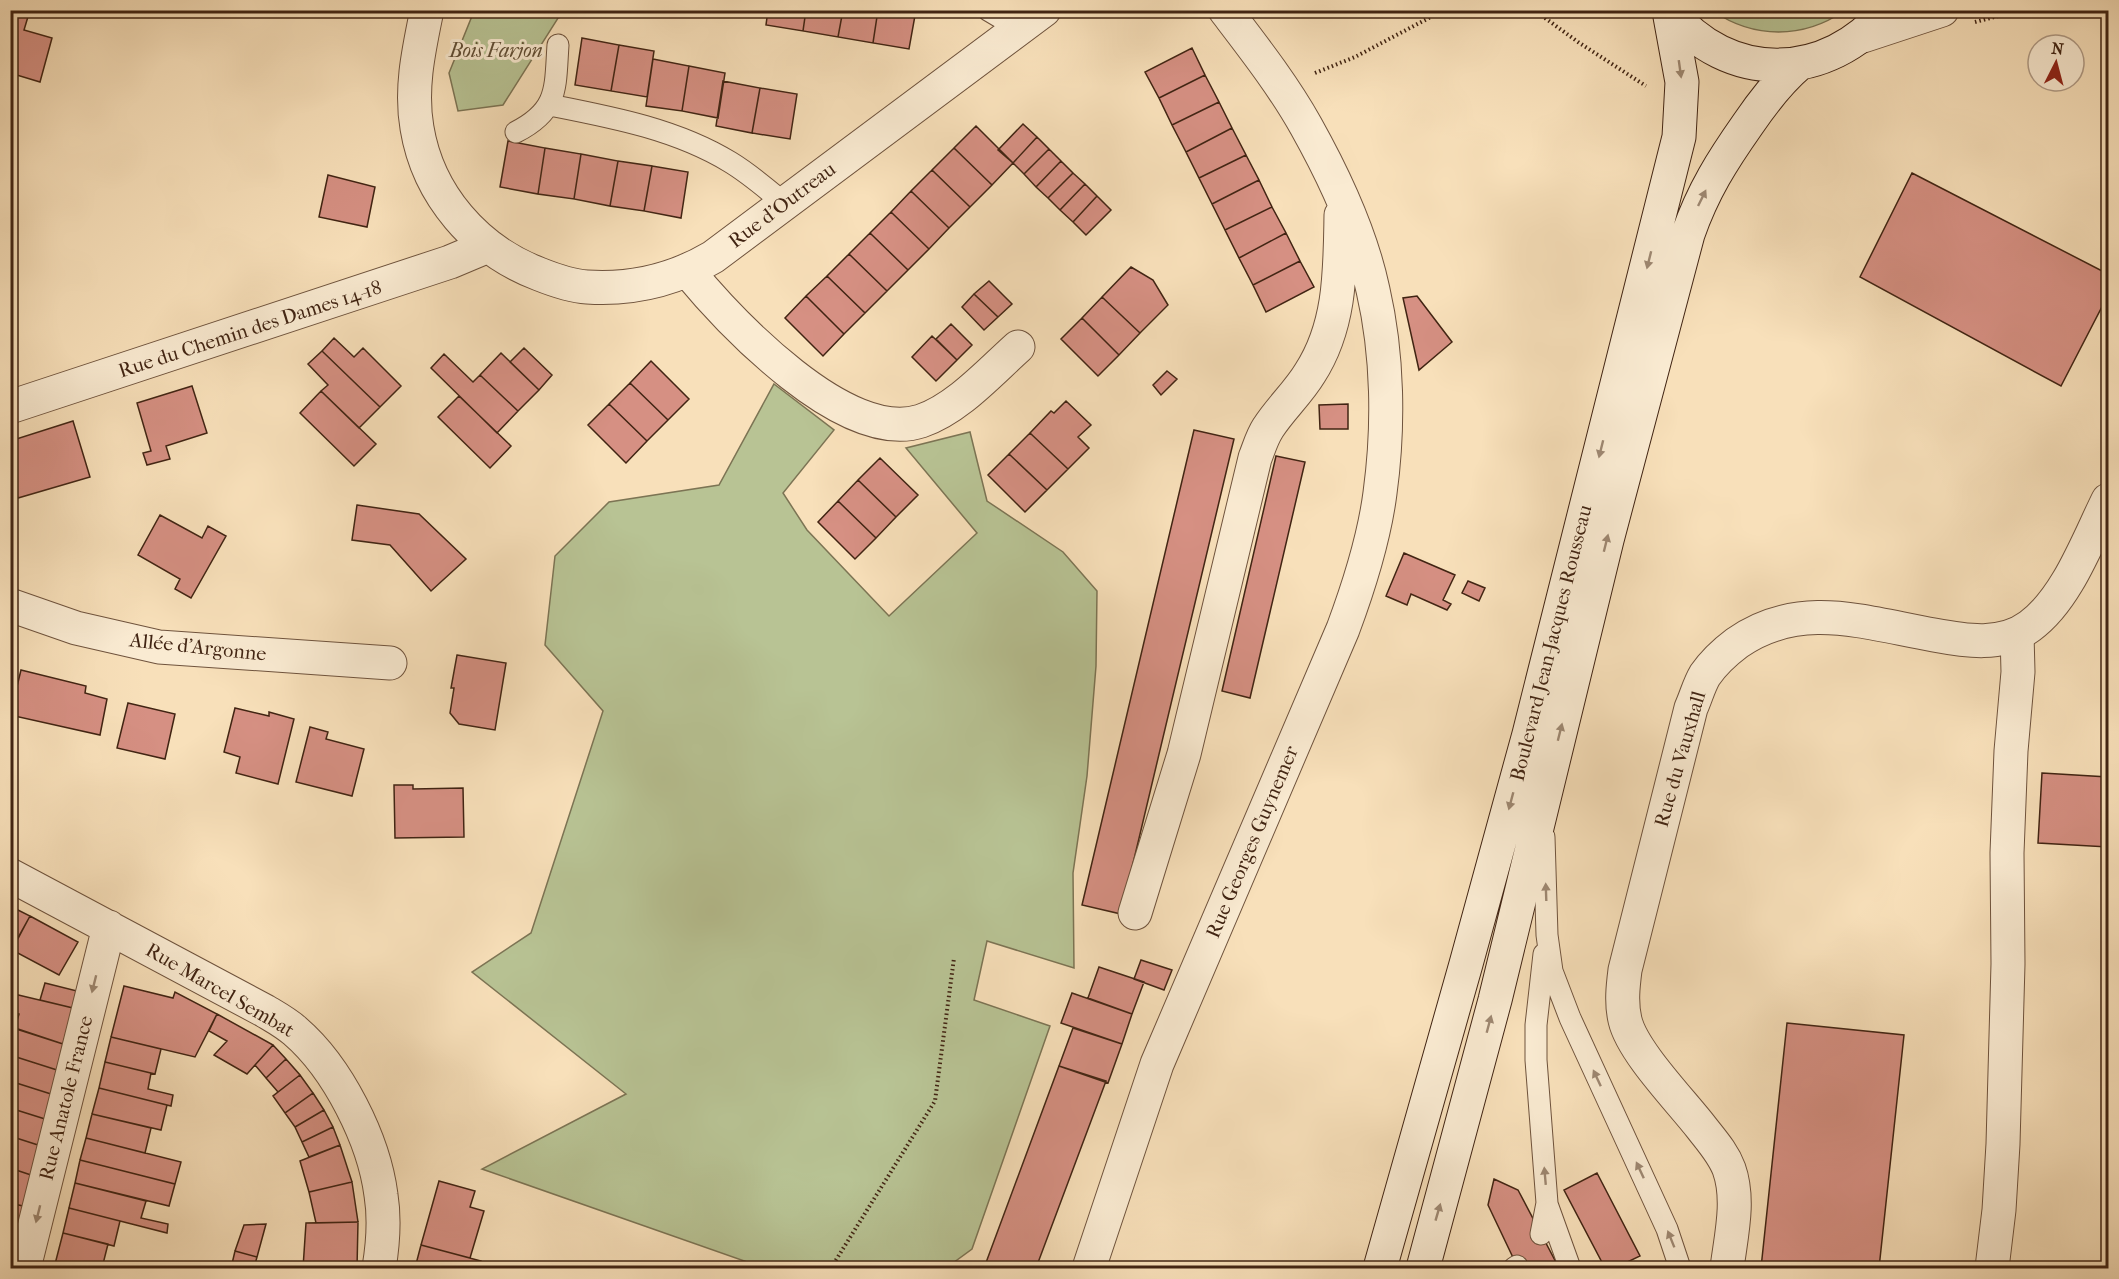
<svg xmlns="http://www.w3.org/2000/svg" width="2119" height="1279" font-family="'IM FELL French Canon',serif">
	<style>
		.green { fill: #b8c394; stroke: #7c7454; stroke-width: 1.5 }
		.building { fill: #d69083; stroke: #412413; stroke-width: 1.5 }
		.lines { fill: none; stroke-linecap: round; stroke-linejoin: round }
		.service-casing { stroke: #6f533d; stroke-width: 23 }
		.minor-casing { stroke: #6f533d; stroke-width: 35 }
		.tertiary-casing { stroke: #6f533d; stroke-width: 35 }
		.secondary-casing { stroke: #412413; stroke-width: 35 }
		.path { stroke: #412413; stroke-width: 4; stroke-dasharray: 1.5 3; stroke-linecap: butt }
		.service { stroke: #faebd2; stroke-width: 21 }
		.minor { stroke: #faebd2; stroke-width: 33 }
		.tertiary { stroke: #faebd2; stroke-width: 33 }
		.secondary { stroke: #faebd2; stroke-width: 33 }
		.oneway { fill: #9e8872 }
		.labels { text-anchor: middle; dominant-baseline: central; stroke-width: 6; stroke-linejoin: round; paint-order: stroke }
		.park-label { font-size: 20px; font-style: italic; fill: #5f4c33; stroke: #faebd2 }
		.street-label { font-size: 20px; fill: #412413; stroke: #faebd2 }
	</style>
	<rect width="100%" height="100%" fill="#f8e0ba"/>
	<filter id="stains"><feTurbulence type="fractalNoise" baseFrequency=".00333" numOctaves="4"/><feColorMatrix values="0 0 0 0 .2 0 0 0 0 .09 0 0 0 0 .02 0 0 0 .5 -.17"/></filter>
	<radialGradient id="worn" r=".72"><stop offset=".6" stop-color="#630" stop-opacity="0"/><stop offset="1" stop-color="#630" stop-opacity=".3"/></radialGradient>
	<!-- green -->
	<path class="green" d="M 474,11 L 474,10 L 577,11 L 558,18 L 503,105 L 458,111 L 449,73 Z
		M 1713,11 L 1844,11 C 1803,39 1754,39 1713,11 Z
		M 774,384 L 834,430 L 783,493 L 807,530 L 889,616 L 977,533 L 906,448 L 970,432 L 987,501 L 1063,552 L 1097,591 L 1096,666 L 1087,776 L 1073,873 L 1074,968 L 987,941 L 974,1000 L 1050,1026 L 972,1249 L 946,1268 L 753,1268 L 753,1264 L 482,1169 L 626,1094 L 472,972 L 531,933 L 603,711 L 545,645 L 555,556 L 609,502 L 719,485 Z"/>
	<!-- building -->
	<path class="building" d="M 10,10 L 30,10 L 24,30 L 52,38 L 40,82 L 10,73 Z
		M 768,10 L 806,10 L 803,31 L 766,25 Z
		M 806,10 L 843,10 L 838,37 L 803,31 Z
		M 843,10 L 878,10 L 873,43 L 838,37 Z
		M 878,10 L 916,10 L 909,49 L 873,43 Z
		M 582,38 L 619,45 L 611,91 L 575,85 Z
		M 619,45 L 654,51 L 647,97 L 611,91 Z
		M 1192,48 L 1205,75 L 1159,98 L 1145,72 Z
		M 653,59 L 689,66 L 682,111 L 646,106 Z
		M 689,66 L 725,73 L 718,118 L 682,111 Z
		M 1205,75 L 1219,102 L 1172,125 L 1159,98 Z
		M 723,81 L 760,88 L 752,133 L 716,126 Z
		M 760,88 L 797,94 L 790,139 L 752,133 Z
		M 1219,102 L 1232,128 L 1186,152 L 1172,125 Z
		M 1023,124 L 1037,137 L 1013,163 L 998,150 Z
		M 976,126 L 1013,163 L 992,185 L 954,148 Z
		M 1232,128 L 1246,155 L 1199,178 L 1186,152 Z
		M 1037,137 L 1049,149 L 1024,174 L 1013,163 Z
		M 508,141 L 545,148 L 538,194 L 500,187 Z
		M 545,148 L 581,154 L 574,199 L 538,194 Z
		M 954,148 L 992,185 L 970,207 L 932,170 Z
		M 1049,149 L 1061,161 L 1036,187 L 1024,174 Z
		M 581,154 L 618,161 L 610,206 L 574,199 Z
		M 1246,155 L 1259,180 L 1212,204 L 1199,178 Z
		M 618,161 L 652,166 L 644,211 L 610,206 Z
		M 1061,161 L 1073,173 L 1048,198 L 1036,187 Z
		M 652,166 L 688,172 L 681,218 L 644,211 Z
		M 932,170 L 970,207 L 949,228 L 911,191 Z
		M 1073,173 L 1085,184 L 1060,210 L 1048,198 Z
		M 1912,173 L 2108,274 L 2108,295 L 2061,386 L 1860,277 Z
		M 328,175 L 375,187 L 367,227 L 319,217 Z
		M 1259,180 L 1272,207 L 1225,230 L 1212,204 Z
		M 1085,184 L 1097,196 L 1073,222 L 1060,210 Z
		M 911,191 L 949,228 L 929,249 L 891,212 Z
		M 1097,196 L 1111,210 L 1086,235 L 1073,222 Z
		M 1272,207 L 1286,233 L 1239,258 L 1225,230 Z
		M 891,212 L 929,249 L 908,270 L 870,233 Z
		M 870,233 L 908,270 L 887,291 L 849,254 Z
		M 1286,233 L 1300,261 L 1253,285 L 1239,258 Z
		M 849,254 L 887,291 L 865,313 L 827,276 Z
		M 1300,261 L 1314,287 L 1266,312 L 1253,285 Z
		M 1131,267 L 1153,280 L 1168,305 L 1140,333 L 1102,297 Z
		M 827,276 L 865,313 L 844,334 L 806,296 Z
		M 989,281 L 1012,304 L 998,317 L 974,294 Z
		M 974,294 L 998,317 L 984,330 L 962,307 Z
		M 806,296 L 844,334 L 823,356 L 785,318 Z
		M 1417,296 L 1452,342 L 1419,370 L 1403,298 Z
		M 1102,297 L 1140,333 L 1119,355 L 1082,318 Z
		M 1082,318 L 1119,355 L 1098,376 L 1061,339 Z
		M 951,324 L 972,345 L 957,360 L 936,339 Z
		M 932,336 L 957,360 L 936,381 L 912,357 Z
		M 334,338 L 354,357 L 363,348 L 401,386 L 380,407 L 322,351 Z
		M 524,348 L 552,375 L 539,390 L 510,362 Z
		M 322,351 L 380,407 L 359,428 L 321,391 L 328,385 L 308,364 Z
		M 501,353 L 539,390 L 518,411 L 480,375 Z
		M 444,354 L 473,382 L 480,375 L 518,411 L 497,433 L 431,368 Z
		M 651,361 L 689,399 L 668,420 L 630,383 Z
		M 1167,371 L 1177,379 L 1161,395 L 1153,385 Z
		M 630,383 L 668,420 L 647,441 L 609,404 Z
		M 192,386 L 207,433 L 166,446 L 170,459 L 147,465 L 143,453 L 151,451 L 137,403 Z
		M 321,391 L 376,444 L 354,466 L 300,413 Z
		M 459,396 L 511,446 L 490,468 L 438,417 Z
		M 1066,401 L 1091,425 L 1078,437 L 1089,448 L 1068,469 L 1030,433 L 1051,411 L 1054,413 Z
		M 609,404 L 647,441 L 626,463 L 588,425 Z
		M 1348,404 L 1348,429 L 1320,429 L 1319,405 Z
		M 73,421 L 90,477 L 18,498 L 10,475 L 10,441 Z
		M 1194,430 L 1234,439 L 1121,914 L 1082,905 Z
		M 1030,433 L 1068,469 L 1047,490 L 1009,454 Z
		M 1009,454 L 1047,490 L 1025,512 L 988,475 Z
		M 1276,456 L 1305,462 L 1250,698 L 1222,691 Z
		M 880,458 L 918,495 L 896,517 L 858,480 Z
		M 858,480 L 896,517 L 876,538 L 838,501 Z
		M 838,501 L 876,538 L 855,559 L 818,522 Z
		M 357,505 L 419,514 L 466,559 L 431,591 L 390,545 L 352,540 Z
		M 160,515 L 202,538 L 208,526 L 226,536 L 191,598 L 175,589 L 180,579 L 138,555 Z
		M 1404,553 L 1455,575 L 1443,600 L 1451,604 L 1447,610 L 1411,594 L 1407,605 L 1386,596 Z
		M 1468,581 L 1485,588 L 1479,601 L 1462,593 Z
		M 457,655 L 506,663 L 495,730 L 459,724 L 450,713 L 454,688 L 451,688 Z
		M 21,670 L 86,686 L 85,693 L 107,699 L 100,735 L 10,715 Z
		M 128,703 L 175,714 L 165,759 L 117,748 Z
		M 235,708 L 269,716 L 269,712 L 294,719 L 278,784 L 236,773 L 240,757 L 224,752 Z
		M 310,727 L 328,732 L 326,739 L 364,749 L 352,796 L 296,782 Z
		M 2042,773 L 2108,777 L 2108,847 L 2038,843 Z
		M 394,785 L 413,785 L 413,789 L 463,788 L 464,837 L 395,838 Z
		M 10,906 L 30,916 L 10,952 Z
		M 30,916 L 78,942 L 59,975 L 12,950 Z
		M 1141,960 L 1172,970 L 1164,990 L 1134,979 Z
		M 1099,967 L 1144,982 L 1132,1014 L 1088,998 Z
		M 45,983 L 77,991 L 73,1008 L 40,1000 Z
		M 124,986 L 173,998 L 175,992 L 217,1014 L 195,1057 L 111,1037 Z
		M 10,993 L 73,1008 L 63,1044 L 15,1028 L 19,1014 L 10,1012 Z
		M 1072,993 L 1132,1014 L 1122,1044 L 1061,1023 Z
		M 217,1014 L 273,1045 L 247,1074 L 214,1055 L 227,1041 L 209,1031 Z
		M 1787,1023 L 1904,1035 L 1879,1268 L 1761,1268 Z
		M 10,1027 L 63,1044 L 57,1070 L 10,1055 Z
		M 1073,1028 L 1122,1044 L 1108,1083 L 1059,1066 Z
		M 111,1037 L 161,1049 L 155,1074 L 105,1062 Z
		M 273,1045 L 286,1059 L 266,1078 L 255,1065 Z
		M 10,1055 L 57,1070 L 51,1094 L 10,1081 Z
		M 286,1059 L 300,1075 L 278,1092 L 266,1078 Z
		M 105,1062 L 151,1073 L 148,1089 L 173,1095 L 171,1106 L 99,1088 Z
		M 1059,1066 L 1106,1081 L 1036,1268 L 984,1268 Z
		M 300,1075 L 313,1093 L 285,1113 L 273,1096 Z
		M 10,1081 L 51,1094 L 45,1119 L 10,1108 Z
		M 99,1088 L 167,1105 L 161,1130 L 92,1114 Z
		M 313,1093 L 324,1110 L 295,1127 L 285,1113 Z
		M 10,1108 L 45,1119 L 38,1145 L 10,1136 Z
		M 324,1110 L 333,1127 L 302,1142 L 295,1127 Z
		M 92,1114 L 151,1128 L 145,1153 L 86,1138 Z
		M 333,1127 L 340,1145 L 309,1157 L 302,1142 Z
		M 10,1136 L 38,1145 L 31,1175 L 10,1168 Z
		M 86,1138 L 181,1162 L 175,1184 L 80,1160 Z
		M 340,1145 L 352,1182 L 309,1192 L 300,1161 Z
		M 80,1160 L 175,1184 L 169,1206 L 75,1183 Z
		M 10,1168 L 31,1175 L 23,1206 L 10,1203 Z
		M 1597,1173 L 1640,1256 L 1615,1268 L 1605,1268 L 1564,1190 Z
		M 1494,1179 L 1518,1190 L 1559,1268 L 1518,1268 L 1488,1205 Z
		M 439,1181 L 475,1191 L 470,1207 L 484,1211 L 470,1258 L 421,1245 Z
		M 352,1182 L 358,1222 L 316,1223 L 309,1192 Z
		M 75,1183 L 146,1201 L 141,1218 L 168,1224 L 167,1233 L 69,1208 Z
		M 10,1203 L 23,1206 L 15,1240 L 10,1239 Z
		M 69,1208 L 120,1221 L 114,1246 L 63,1233 Z
		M 358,1222 L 357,1268 L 303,1268 L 306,1223 Z
		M 266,1224 L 257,1257 L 235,1251 L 244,1225 Z
		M 63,1233 L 108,1244 L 102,1268 L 54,1268 Z
		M 421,1245 L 481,1261 L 479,1268 L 415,1268 Z
		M 235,1251 L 257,1257 L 254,1268 L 231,1268 Z"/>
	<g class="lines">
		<defs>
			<path id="service" d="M 988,10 L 1020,29
				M 550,105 C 611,117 676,129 730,162 C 750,174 767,189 785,204
				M 516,132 C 559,110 555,88 558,45
				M 1544,837 L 1547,935 L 1552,971 L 1570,1018 L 1667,1229 L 1680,1268
				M 1547,1204 L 1570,1268
				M 1541,1234 L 1547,1203 L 1536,1060 L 1536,1025 L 1544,954
				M 1514,1268 L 1517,1266"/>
			<path id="minor" d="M 427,10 C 419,49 410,88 417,128 C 428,195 476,250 539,274 C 554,280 570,286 587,287 C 632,290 674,280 713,257 L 1044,10
				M 687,270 C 730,322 846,446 921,421 C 957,409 990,372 1018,347
				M 10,407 L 450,262 L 488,246
				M 10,605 L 76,628 L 159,647 L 390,663
				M 10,875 L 265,1011 C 275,1017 286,1023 295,1031 C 338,1068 374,1140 381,1195 C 385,1220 383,1244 379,1268
				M 1135,913 L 1184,754 L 1255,458 C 1259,448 1262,437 1268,428 C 1280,409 1298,393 1310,373 C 1341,325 1340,270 1341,215
				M 24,1268 L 109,927
				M 1089,1268 L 1157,1064 L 1343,629 C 1359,586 1374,540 1380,493 C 1389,427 1388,355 1373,290 C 1361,233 1334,176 1306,126 C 1283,85 1254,48 1225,10
				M 1992,1268 L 1999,1210 L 2003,1144 L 2008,964 L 2007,853 L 2011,751 L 2018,672 L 2017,634"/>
			<path id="tertiary" d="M 1863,36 L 1942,10
				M 1727,1268 C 1731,1236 1740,1200 1729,1169 C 1723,1153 1711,1140 1701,1127 C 1680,1100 1632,1051 1625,1020 C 1621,1003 1623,986 1625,970 L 1691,708 C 1696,697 1699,685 1705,675 C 1714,662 1725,652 1737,643 C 1800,599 1865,623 1934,635 C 1966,641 2002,647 2030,626 C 2067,599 2088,540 2108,500"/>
			<path id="secondary" d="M 1669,10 C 1728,85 1828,82 1887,10
				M 1380,1268 L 1466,964 L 1529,734 L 1679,137 L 1682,82 L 1669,11
				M 1423,1268 L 1495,1000 L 1607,540 L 1688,234 C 1703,191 1722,161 1748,124 C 1763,102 1779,81 1799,64"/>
		</defs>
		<!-- service casing -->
		<use href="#service" class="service-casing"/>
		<!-- minor casing -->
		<use href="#minor" class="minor-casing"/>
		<!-- tertiary casing -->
		<use href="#tertiary" class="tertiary-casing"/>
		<!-- secondary casing -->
		<use href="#secondary" class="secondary-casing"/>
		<!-- path -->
		<path class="path" d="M 1534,10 L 1578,42 L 1646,86
			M 1975,22 L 2021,10
			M 1315,73 L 1355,57 L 1444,10
			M 831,1268 L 935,1101 L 954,958"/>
		<!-- service -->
		<use href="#service" class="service"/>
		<!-- minor -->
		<use href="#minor" class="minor"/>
		<!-- tertiary -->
		<use href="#tertiary" class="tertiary"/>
		<!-- secondary -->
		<use href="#secondary" class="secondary"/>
	</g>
	<!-- one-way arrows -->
	<defs><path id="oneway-solid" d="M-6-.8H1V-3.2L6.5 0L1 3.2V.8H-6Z" transform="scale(1.5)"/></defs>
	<g class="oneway">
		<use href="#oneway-solid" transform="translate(1680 69) rotate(82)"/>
		<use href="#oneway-solid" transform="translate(1702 198) rotate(-64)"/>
		<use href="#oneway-solid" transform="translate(1649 260) rotate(104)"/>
		<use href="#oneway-solid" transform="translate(1601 449) rotate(104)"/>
		<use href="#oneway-solid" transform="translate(1606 543) rotate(-76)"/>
		<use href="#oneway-solid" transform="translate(1560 732) rotate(-76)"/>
		<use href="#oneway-solid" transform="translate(1511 801) rotate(105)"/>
		<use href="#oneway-solid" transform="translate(1546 892) rotate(-92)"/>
		<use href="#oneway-solid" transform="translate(94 984) rotate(104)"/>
		<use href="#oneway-solid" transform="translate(1489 1024) rotate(-75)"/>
		<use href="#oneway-solid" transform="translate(1597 1078) rotate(-115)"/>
		<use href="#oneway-solid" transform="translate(1640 1170) rotate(-115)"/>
		<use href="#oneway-solid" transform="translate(1545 1176) rotate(-95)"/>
		<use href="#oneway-solid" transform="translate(1438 1212) rotate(-74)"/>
		<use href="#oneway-solid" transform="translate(38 1214) rotate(104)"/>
		<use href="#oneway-solid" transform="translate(1671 1239) rotate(-112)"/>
	</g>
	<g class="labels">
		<!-- park labels -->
		<g class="park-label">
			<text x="496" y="50">Bois Farjon</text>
		</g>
		<!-- street labels -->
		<g class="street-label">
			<text transform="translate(782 205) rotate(-37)">Rue d'Outreau</text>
			<text transform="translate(250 329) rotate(-18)">Rue du Chemin des Dames 14-18</text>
			<text transform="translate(1551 643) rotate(-76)">Boulevard Jean-Jacques Rousseau</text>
			<text transform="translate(198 647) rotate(6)">Allée d'Argonne</text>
			<text transform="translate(1680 759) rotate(-74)">Rue du Vauxhall</text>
			<text transform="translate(1252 842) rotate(-67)">Rue Georges Guynemer</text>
			<text transform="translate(220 990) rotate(30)">Rue Marcel Sembat</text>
			<text transform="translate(66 1098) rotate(-76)">Rue Anatole France</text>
		</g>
	</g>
	<!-- margin -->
	<rect width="2119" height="1279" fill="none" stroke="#f8e0ba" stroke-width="36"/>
	<rect x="12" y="12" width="2095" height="1255" fill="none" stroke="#412413" stroke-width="3"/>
	<rect x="18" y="18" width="2083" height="1243" fill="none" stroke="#412413" stroke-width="1.5"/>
	<!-- north arrow -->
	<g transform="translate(2056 63) rotate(6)"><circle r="28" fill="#faebd2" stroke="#b09b86" stroke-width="1.5"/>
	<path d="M0-4.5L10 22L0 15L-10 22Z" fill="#8f2418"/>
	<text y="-9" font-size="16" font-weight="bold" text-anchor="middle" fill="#412413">N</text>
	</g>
	<rect width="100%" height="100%" filter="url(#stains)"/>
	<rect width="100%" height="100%" fill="url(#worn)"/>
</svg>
